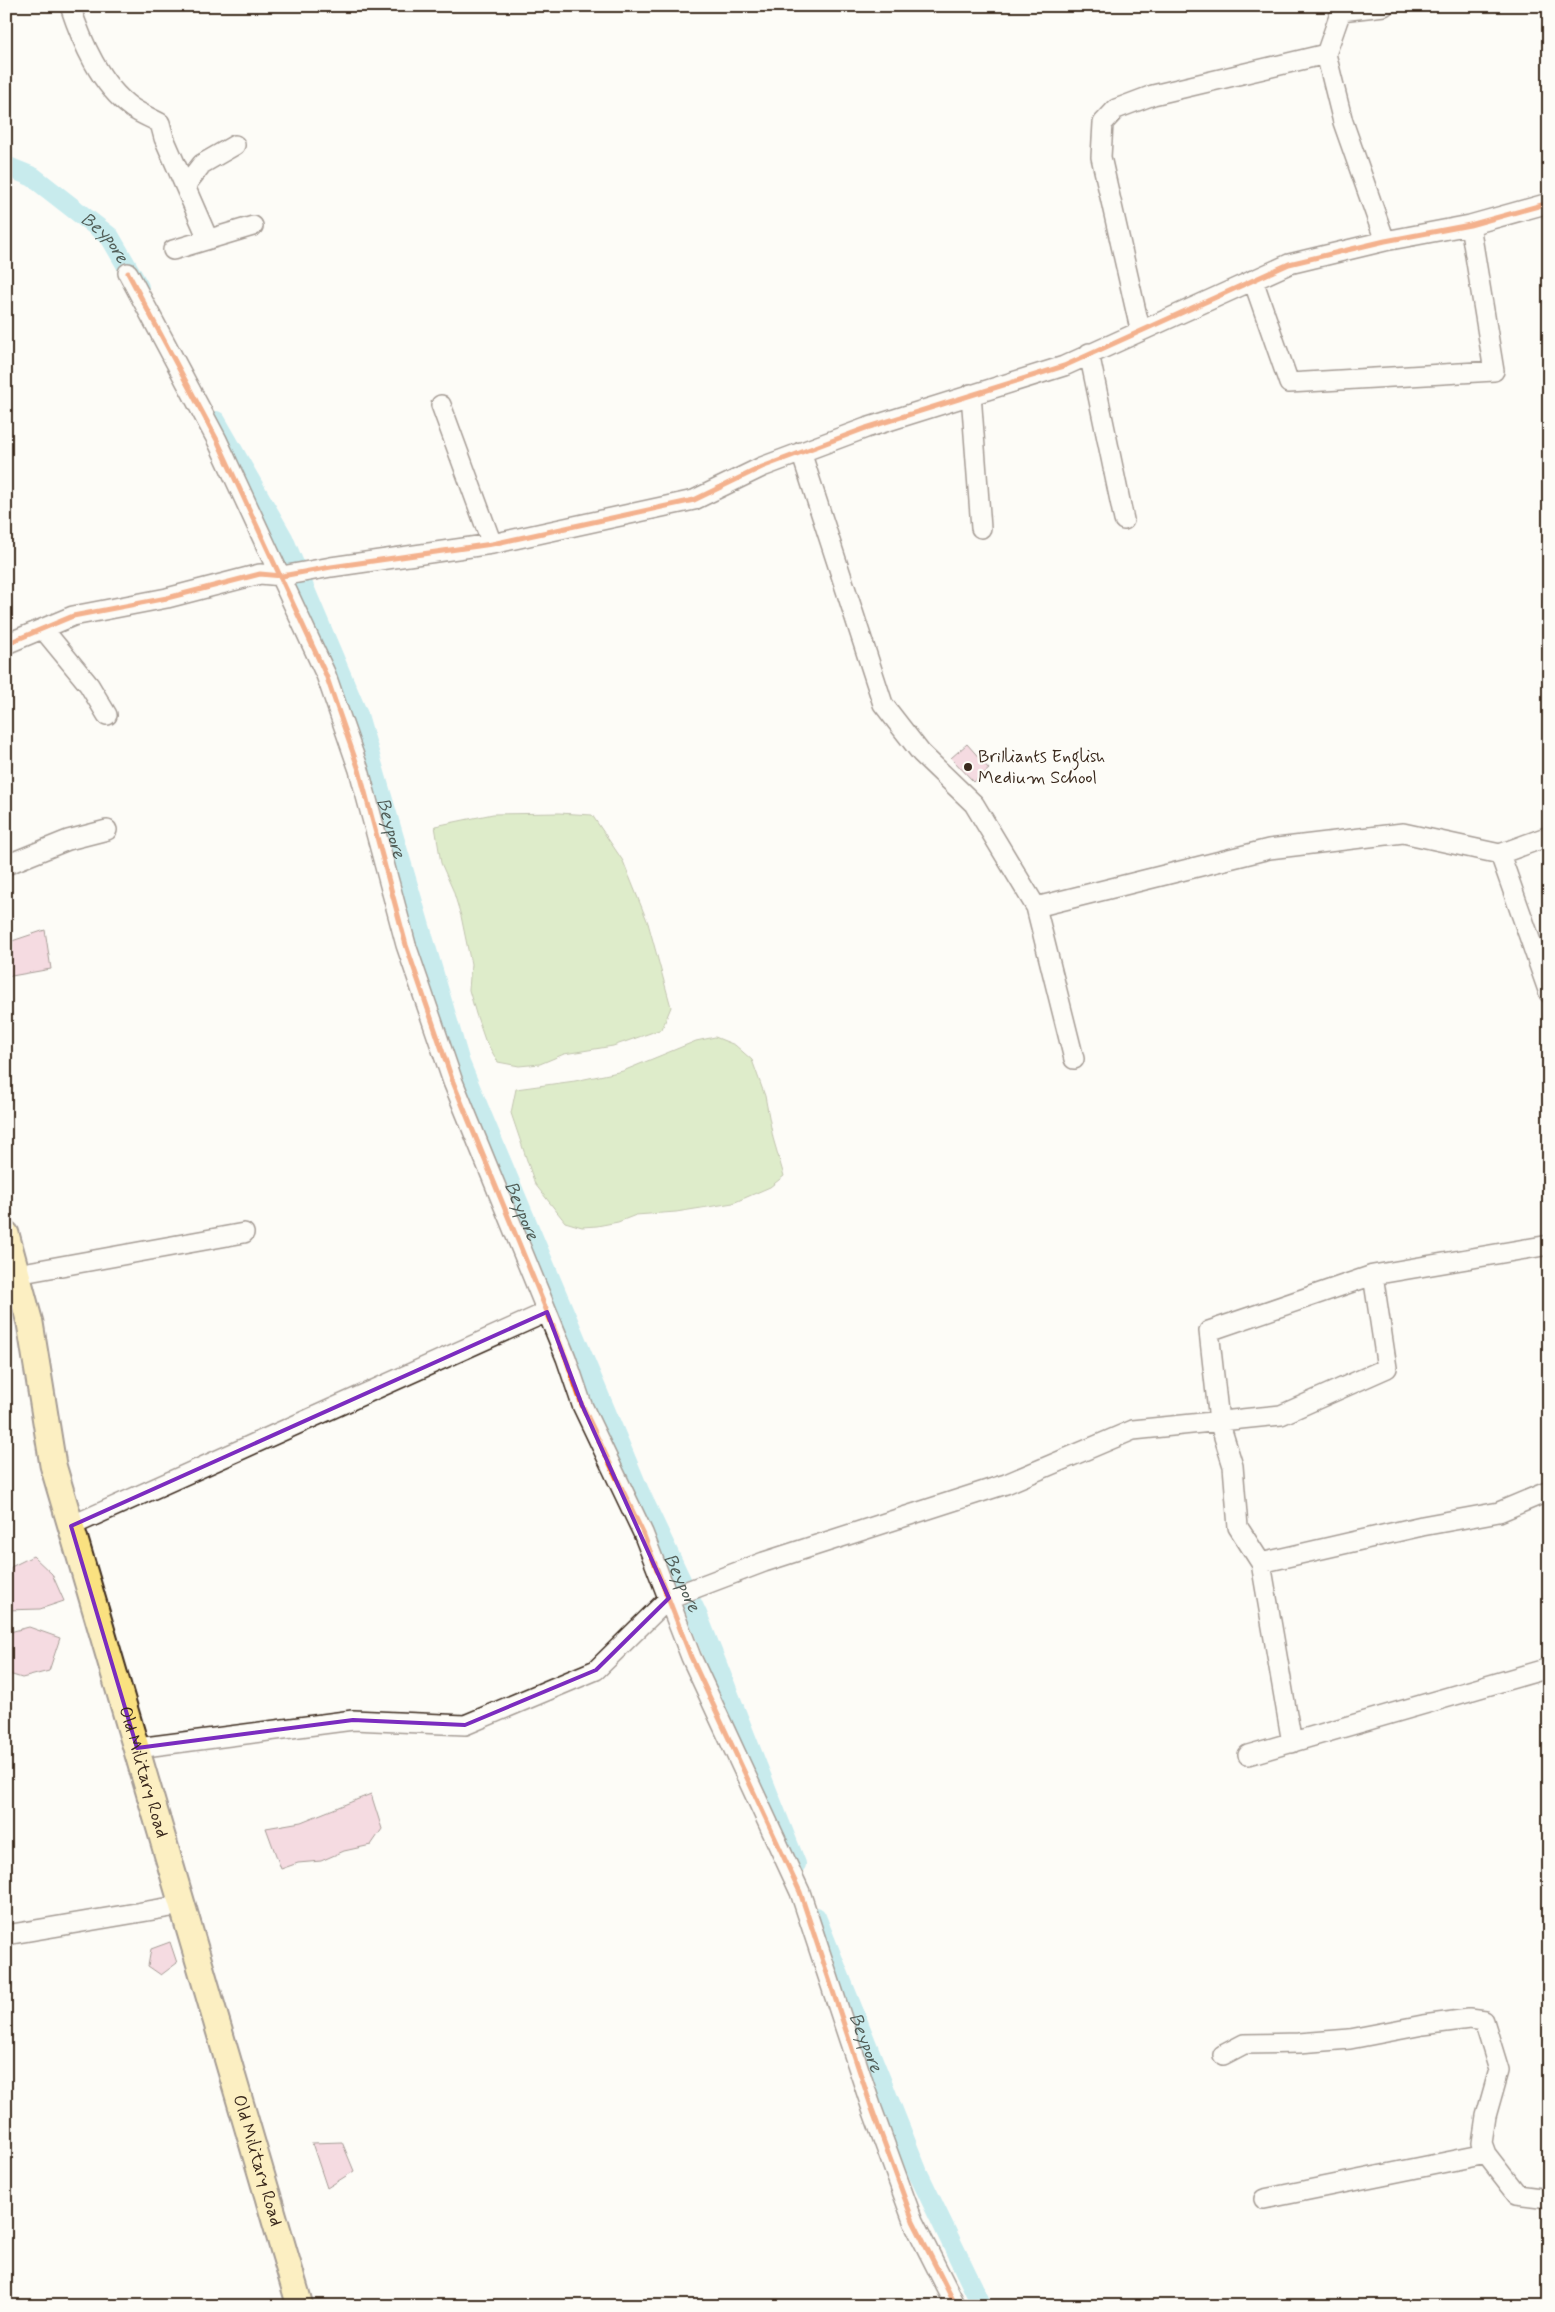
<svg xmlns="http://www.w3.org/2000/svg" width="1555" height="2312" font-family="Mynerve,sans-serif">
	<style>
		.green { fill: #b9da93; stroke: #7a8258 }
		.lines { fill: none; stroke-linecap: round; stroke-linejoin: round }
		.canal { stroke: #87d8e1; stroke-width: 20 }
		.building { fill: #ecb3c6; stroke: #3b2a1e }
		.minor-casing { stroke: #3b2a1e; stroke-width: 22 }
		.major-casing { stroke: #3b2a1e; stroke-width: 29 }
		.minor { stroke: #fdfcf7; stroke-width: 19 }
		.major { stroke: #fae180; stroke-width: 25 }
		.cycleway-casing { stroke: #fdfcf7; stroke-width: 8 }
		.cycleway { stroke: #e8590c; stroke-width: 5 }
		.marked { fill: none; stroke: #7b2cbf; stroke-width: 4; stroke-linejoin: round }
		.poi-dot { fill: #3b2a1e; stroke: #fdfcf7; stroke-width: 2 }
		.labels { text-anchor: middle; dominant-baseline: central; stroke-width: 4.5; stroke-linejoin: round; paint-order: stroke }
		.poi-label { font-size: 18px; fill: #3b2a1e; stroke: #fdfcf7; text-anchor: start }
		.street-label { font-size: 18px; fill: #3b2a1e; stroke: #fdfcf7 }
		.water-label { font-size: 19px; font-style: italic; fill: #525e58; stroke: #fdfcf7 }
	</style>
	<rect width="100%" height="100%" fill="#fdfcf7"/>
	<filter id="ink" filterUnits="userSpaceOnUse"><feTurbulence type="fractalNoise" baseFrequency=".02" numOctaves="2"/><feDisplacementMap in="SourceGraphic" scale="10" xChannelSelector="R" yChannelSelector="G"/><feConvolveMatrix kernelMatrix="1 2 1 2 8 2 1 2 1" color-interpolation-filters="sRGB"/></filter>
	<g filter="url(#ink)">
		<!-- green -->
		<path class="green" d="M 559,813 L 592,815 L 623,861 L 648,923 L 671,1007 L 662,1029 L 613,1046 L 564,1054 L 540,1064 L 519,1066 L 498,1062 L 485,1040 L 476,1014 L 469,990 L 471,964 L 461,916 L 453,890 L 441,863 L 435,826 L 493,814 Z
			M 715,1037 L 735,1045 L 752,1060 L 765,1096 L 773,1138 L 784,1176 L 770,1187 L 733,1203 L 676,1212 L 636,1215 L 618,1222 L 597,1226 L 582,1227 L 565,1222 L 535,1184 L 511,1113 L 516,1089 L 575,1081 L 623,1071 L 696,1041 Z"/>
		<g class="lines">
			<!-- canal -->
			<g class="canal">
				<path id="s1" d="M 6,166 L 33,177 L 110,237 L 139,287"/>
				<path id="s2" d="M 216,421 L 283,538 L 358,715 L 460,1063 L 640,1493 L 697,1614 L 796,1864"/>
				<path id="s3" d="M 816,1917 L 918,2173 L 982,2306"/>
			</g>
		</g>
		<!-- building -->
		<path class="building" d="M 6,732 L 11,745 L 12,764 L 9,781 L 6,783 Z
			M 967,744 L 989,769 L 974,782 L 951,758 Z
			M 45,930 L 51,969 L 6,977 L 6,943 Z
			M 33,1556 L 52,1574 L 64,1601 L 40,1609 L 6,1610 L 11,1567 Z
			M 29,1627 L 60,1638 L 49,1671 L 22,1678 L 6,1673 L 6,1633 Z
			M 371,1794 L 382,1829 L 371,1845 L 344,1851 L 321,1861 L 298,1863 L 281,1869 L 266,1828 L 301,1822 Z
			M 170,1942 L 177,1963 L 161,1975 L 148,1966 L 151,1949 Z
			M 342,2142 L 354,2171 L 327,2188 L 312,2143 Z"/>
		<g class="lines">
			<defs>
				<path id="minor" d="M 70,6 C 82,42 100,85 132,108 C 141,114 151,118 160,123 L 164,138 L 208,239
					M 1384,6 L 1341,11 L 1326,54 L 1343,122 L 1385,241
					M 185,186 L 202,164 L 235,145
					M 173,250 L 253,226
					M 128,273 L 217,440 L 326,675 L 359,770 L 406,945 L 453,1082 L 566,1358 L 582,1405 L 643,1533 L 691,1657 L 800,1892 L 872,2109 L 913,2221 L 956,2306
					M 1253,280 L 1289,383 L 1494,371 L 1470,225
					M 1140,329 L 1101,157 L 1103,123 L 1116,109 L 1153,95 L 1326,54
					M 1089,353 L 1124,520
					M 971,394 L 981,528
					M 441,405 L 492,544
					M 801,452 L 883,704 L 921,753 L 974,804 L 1036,907 L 1074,1059
					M 43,629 L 89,685 L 107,715
					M 6,644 L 73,616 L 167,598 L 260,574 L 282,576 L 331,567 L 492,544 L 694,500 L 762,467 L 866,428 L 1064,366 L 1289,264 L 1385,241 L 1470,225 L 1549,203
					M 1549,836 L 1500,854 L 1549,993
					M 6,865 L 68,840 L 107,830
					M 1036,907 L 1269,849 L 1403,833 L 1500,854
					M 17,1274 L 244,1233
					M 71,1526 L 547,1312
					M 1261,1563 L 1422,1526 L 1499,1512 L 1549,1491
					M 1292,1743 L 1261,1563 L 1238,1527 L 1233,1466 L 1219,1421 L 1209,1331 L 1373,1275
					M 137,1748 L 353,1720 L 465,1725 L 596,1670 L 669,1598 L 764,1562 L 1006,1484 L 1133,1430 L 1281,1415 L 1387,1368 L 1373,1275 L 1549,1245
					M 1248,1755 L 1549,1668
					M 6,1935 L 183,1905
					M 1223,2055 L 1244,2044 L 1299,2043 L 1350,2039 L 1423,2025 L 1469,2019 L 1484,2021 L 1499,2070 L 1486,2116 L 1482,2143 L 1486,2154 L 1517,2194 L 1549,2198
					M 1264,2199 L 1486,2154"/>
				<g id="major">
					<path id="s4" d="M 6,1234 L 30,1323 L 53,1465 L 300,2306"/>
				</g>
			</defs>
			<!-- minor casing -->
			<use href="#minor" class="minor-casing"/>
			<!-- major casing -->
			<use href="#major" class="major-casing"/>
			<!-- minor -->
			<use href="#minor" class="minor"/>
			<!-- major -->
			<use href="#major" class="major"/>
			<defs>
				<path id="cycleway" d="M 128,273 L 217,440 L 326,675 L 359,770 L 406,945 L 453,1082 L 566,1358 L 582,1405 L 643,1533 L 691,1657 L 800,1892 L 872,2109 L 913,2221 L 956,2306
					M 6,644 L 73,616 L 167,598 L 260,574 L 282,576 L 331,567 L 492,544 L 694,500 L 762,467 L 866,428 L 1064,366 L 1289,264 L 1385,241 L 1470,225 L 1549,203"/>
			</defs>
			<!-- cycleway casing -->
			<use href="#cycleway" class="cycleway-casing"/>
			<!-- cycleway -->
			<use href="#cycleway" class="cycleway"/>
		</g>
	</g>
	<!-- marked area -->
	<path d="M0 0H1555V2312H0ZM 547,1312 L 582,1405 L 669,1598 L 596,1670 L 465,1725 L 353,1720 L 137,1748 L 71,1526 Z" fill="#fdfcf7" fill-opacity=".55" fill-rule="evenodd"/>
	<path class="marked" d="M 547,1312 L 582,1405 L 669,1598 L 596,1670 L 465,1725 L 353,1720 L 137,1748 L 71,1526 Z"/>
	<!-- markers -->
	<circle class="poi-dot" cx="968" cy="767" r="5"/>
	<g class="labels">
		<!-- poi labels -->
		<g class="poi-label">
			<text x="978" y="757">Brilliants English<tspan x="978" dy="21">Medium School</tspan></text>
		</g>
		<!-- street labels -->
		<g class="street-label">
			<text stroke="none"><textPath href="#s4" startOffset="556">Old Military Road</textPath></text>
			<text stroke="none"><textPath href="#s4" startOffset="961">Old Military Road</textPath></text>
		</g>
		<!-- water labels -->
		<g class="water-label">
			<text stroke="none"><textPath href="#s1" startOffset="124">Beypore</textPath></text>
			<text stroke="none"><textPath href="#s2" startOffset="445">Beypore</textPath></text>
			<text stroke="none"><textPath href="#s2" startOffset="850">Beypore</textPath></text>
			<text stroke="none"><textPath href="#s2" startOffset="1255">Beypore</textPath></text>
			<text stroke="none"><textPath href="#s3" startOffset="135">Beypore</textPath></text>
		</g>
	</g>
	<!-- margin -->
	<rect width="1555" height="2312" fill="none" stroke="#fdfcf7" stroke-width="25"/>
	<rect x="12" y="12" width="1530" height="2287" fill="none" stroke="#3b2a1e" stroke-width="2" filter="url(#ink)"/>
</svg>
